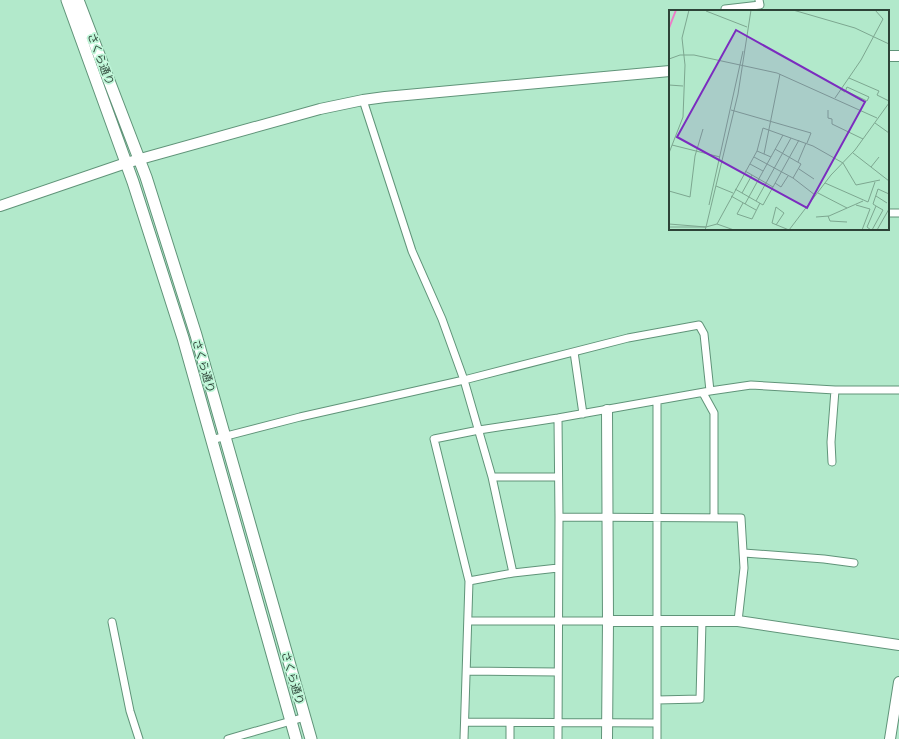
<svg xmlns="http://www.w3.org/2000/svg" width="899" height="739" font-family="'PT Sans Narrow','Noto Sans JP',sans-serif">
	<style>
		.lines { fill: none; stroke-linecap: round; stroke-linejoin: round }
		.street-casing { stroke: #609479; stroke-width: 9 }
		.secondary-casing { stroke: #609479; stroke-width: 12 }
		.primary-casing { stroke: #609479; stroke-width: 13 }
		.street { stroke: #fff; stroke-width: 7 }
		.secondary { stroke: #fff; stroke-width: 10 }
		.primary { stroke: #fff; stroke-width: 11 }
		.labels { text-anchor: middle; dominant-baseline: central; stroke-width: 3.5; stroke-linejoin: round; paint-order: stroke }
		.street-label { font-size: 11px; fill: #2d4337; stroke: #bff6d8 }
		.inset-river { fill: none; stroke: #ed7cc8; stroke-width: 2 }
		.inset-road { fill: none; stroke: #7da790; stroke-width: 1 }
		.view { fill: #7b2cbf; fill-opacity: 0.15; stroke: #7b2cbf; stroke-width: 2 }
		.inset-edge { fill: none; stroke: #2d4337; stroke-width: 2 }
	</style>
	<rect width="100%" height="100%" fill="#b2e9cb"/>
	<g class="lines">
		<defs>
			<path id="street" d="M 725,9 L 760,5 L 759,0
				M 363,100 L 412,251 L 442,319 L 464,380 L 492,477 L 513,573
				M 888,213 L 899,213
				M 574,352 L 583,414
				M 703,393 L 714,413 L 714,518
				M 558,418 L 559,517 L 558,739
				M 211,440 L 300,417 L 464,380 L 628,338 L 699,325 L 704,334 L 710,391
				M 832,462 L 831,442 L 835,390
				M 492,477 L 558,477
				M 559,517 L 741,518 L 744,568 L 738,621
				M 744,553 L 824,559 L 854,563
				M 469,581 L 513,573 L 558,568
				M 468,621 L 608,621
				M 112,622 L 130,711 L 139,739
				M 467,671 L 558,672
				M 657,700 L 700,699 L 702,621
				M 465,722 L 657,723
				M 228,739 L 305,717
				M 464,739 L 469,581 L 434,439 L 479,430 L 558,418 L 710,391 L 751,385 L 835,390 L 899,390
				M 510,739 L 510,723
				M 657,739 L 657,401"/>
			<path id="secondary" d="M 888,56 L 899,56
				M 0,206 L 126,163 L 320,109 L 363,100 L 385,97 L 670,71
				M 608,621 L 738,621 L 899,645
				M 607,739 L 608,621 L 607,410
				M 890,739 L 899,682"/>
			<path id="primary" d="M 67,0 L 133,182 L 183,338 L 296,739
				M 78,0 L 146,177 L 196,335 L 311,739"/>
		</defs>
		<!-- street casing -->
		<use href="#street" class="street-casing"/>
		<!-- secondary casing -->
		<use href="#secondary" class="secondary-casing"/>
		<!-- primary casing -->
		<use href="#primary" class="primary-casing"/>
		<!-- street -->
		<use href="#street" class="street"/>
		<!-- secondary -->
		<use href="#secondary" class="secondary"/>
		<!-- primary -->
		<use href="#primary" class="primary"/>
	</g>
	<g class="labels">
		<!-- street labels -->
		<g class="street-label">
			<text transform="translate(101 59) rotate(69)">さくら通り</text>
			<text transform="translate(204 366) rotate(74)">さくら通り</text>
			<text transform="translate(293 678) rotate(74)">さくら通り</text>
		</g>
	</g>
	<!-- overview -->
	<g transform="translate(669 10)">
		<rect width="220" height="220" fill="#b2e9cb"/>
		<path class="inset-river" d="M 0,18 L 7,0"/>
		<path class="inset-road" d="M 124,0 L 186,18 L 220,34M 37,1 L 78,17M 0,49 L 11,45 L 25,45 L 108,63 L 208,108M 180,68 L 210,81 L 208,85 L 220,91M 0,75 L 14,76M 171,79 L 176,82 L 178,77 L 200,87 L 198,91 L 177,81M 166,88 L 192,50 L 214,9 L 206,0M 62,100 L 142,123 L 138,133M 159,100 L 159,108 L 163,109 L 163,114 L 194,129M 206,113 L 220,123M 3,135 L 51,147M 106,139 L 132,154 L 124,168M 88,141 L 102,147M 0,143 L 14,107 L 16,55 L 13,28 L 20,0M 184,143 L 220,171M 95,144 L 111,64M 85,147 L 124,168 L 146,185M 129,152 L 137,133M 81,154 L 94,161M 202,157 L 210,147M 130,159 L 145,169M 76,161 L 104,177M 106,173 L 112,177 L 119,166M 156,173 L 199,192 L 206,172M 47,176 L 64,183M 66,179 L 94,195 L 130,130M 0,181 L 21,187 L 26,146 L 34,119M 73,183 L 83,165M 149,183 L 178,198M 62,186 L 87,200M 207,186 L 218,193M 87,191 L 122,128M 74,193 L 68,204 L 83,209 L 91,193M 76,194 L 114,125M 40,195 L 74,41M 187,195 L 201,199 L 193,220M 207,196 L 204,194 L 209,179 L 220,184M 159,206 L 161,211 L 178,212M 147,207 L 160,206 L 194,191M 0,214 L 37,217M 48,214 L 88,141 L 94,118 L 144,136 L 174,153 L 187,175 L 211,170M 107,215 L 115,203 L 107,197 L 103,213 L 120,220M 0,217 L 37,217M 37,217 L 69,84 L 82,0M 36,220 L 37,217 L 48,214 L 65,220M 120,220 L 162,165 L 186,140 L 220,93M 202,220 L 198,217 L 207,196 L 214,200 L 203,220M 208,220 L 220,199"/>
		<path class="view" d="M 67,20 L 196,92 L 138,198 L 8,127 Z"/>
		<rect width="220" height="220" class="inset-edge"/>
	</g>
</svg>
